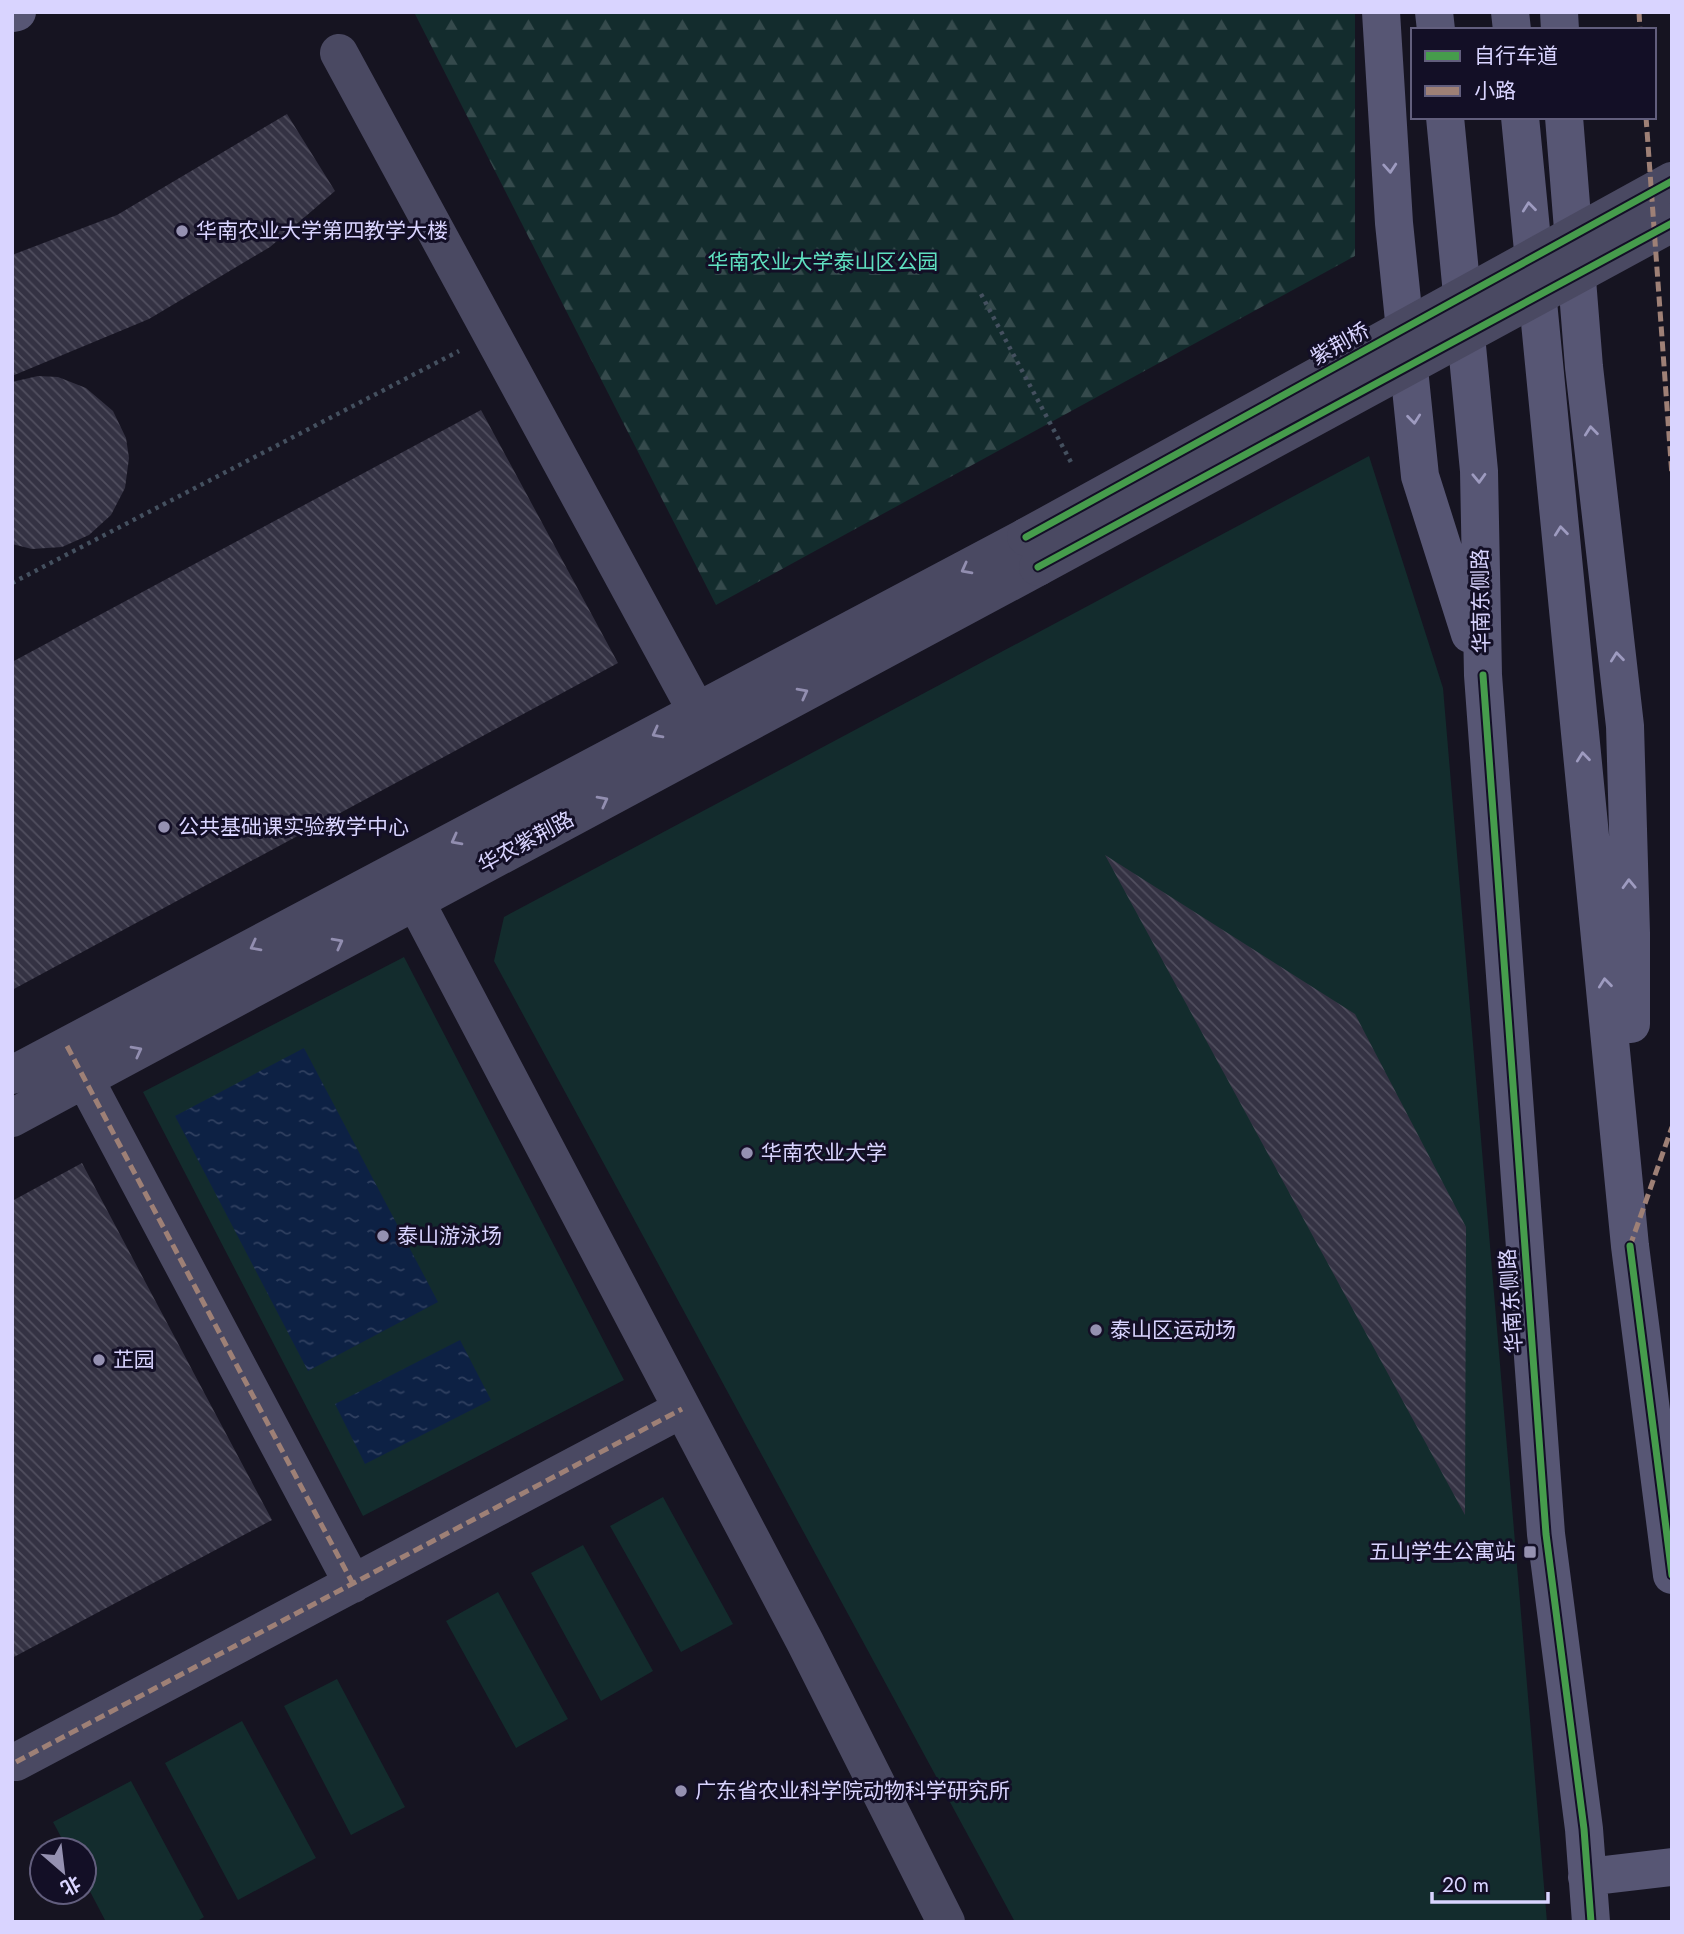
<svg xmlns="http://www.w3.org/2000/svg" width="1684" height="1934" font-family="Jost,'Noto Sans SC',sans-serif">
	<style>
		.forest { fill: url(#forest-firs) }
		.park { fill: #132c2d }
		.water { fill: url(#water-ripples) }
		.building { fill: url(#building-back-hatch) }
		.lines { fill: none; stroke-linecap: round; stroke-linejoin: round }
		.path { stroke: #44505f; stroke-width: 4.5; stroke-dasharray: 3.5 5; stroke-linecap: butt }
		.street { stroke: #4a4962; stroke-width: 38 }
		.secondary { stroke: #575674; stroke-width: 38 }
		.street-bridge { stroke: #4a4962; stroke-width: 38 }
		.quiet { stroke: #9e8076; stroke-width: 5; stroke-dasharray: 10 5; stroke-linecap: butt }
		.cycleway-casing { stroke: #130f26; stroke-width: 11 }
		.cycleway { stroke: #469c4c; stroke-width: 7 }
		.oneway { stroke: #9e9bc0 }
		.oneway2 { stroke: #928eb0 }
		.poi-dot { fill: #9591b1; stroke: #130f26; stroke-width: 2.5 }
		.labels { text-anchor: middle; dominant-baseline: central; stroke-width: 6; stroke-linejoin: round; paint-order: stroke }
		.poi-label { font-size: 21px; fill: #d9d4ff; stroke: #130f26; text-anchor: start }
		.park-label { font-size: 21px; fill: #5fe0c0; stroke: #130f26 }
		.street-label { font-size: 21px; fill: #d9d4ff; stroke: #130f26 }
	</style>
	<defs>
		<pattern id="forest-firs" width="22" height="20" patternUnits="userSpaceOnUse" patternTransform="scale(1.75)"><rect width="22" height="20" fill="#132c2d"/><path d="M5 1l3.5 6h-7zM16 11l3.5 6h-7z" fill="#354a4c"/></pattern>
		<pattern id="water-ripples" width="26" height="14" patternUnits="userSpaceOnUse" patternTransform="scale(1.75)"><rect width="26" height="14" fill="#0d2144"/><path d="M2 4q2-2 4 0t4 0M15 11q2-2 4 0t4 0" fill="none" stroke="#304060"/></pattern>
		<pattern id="building-back-hatch" width="6" height="6" patternUnits="userSpaceOnUse" patternTransform="scale(1.75)"><rect width="6" height="6" fill="#343243"/><path d="M-1 5l2 2M0 0l6 6M5-1l2 2" fill="none" stroke="#514f5f"/></pattern>
	</defs>
	<rect width="100%" height="100%" fill="#161421"/>
	<!-- forest -->
	<path class="forest" d="M 414,12 L 1355,12 L 1355,256 L 716,605 Z"/>
	<!-- park -->
	<path class="park" d="M 1369,456 L 1443,688 L 1547,1922 L 1015,1922 L 494,961 L 504,917 Z
		M 404,957 L 624,1380 L 363,1516 L 143,1092 Z
		M 663,1497 L 733,1624 L 681,1652 L 610,1526 Z
		M 583,1545 L 653,1671 L 601,1701 L 531,1573 Z
		M 498,1592 L 568,1719 L 516,1748 L 446,1621 Z
		M 337,1679 L 405,1807 L 351,1835 L 284,1706 Z
		M 242,1721 L 316,1858 L 238,1900 L 165,1763 Z
		M 131,1781 L 204,1917 L 196,1922 L 106,1922 L 84,1880 L 84,1850 L 68,1850 L 53,1822 Z"/>
	<!-- water -->
	<path class="water" d="M 304,1048 L 438,1302 L 308,1371 L 175,1116 Z
		M 460,1340 L 491,1400 L 365,1464 L 335,1404 Z"/>
	<!-- building -->
	<path class="building" d="M 287,114 L 335,191 L 270,247 L 149,319 L 12,376 L 12,255 L 117,215 Z
		M 38,376 L 58,377 L 86,388 L 113,411 L 126,438 L 129,458 L 125,488 L 111,515 L 89,535 L 62,547 L 32,549 L 12,544 L 12,382 Z
		M 481,410 L 618,663 L 12,990 L 12,662 Z
		M 1105,855 L 1355,1014 L 1466,1227 L 1465,1515 Z
		M 82,1163 L 272,1520 L 12,1658 L 12,1201 Z"/>
	<g class="lines">
		<!-- path -->
		<path class="path" d="M 981,294 L 1073,466
			M 12,583 L 459,351"/>
		<!-- street -->
		<path class="street" d="M 339,53 L 709,734
			M 399,870 L 805,1642 L 946,1922
			M 73,1057 L 353,1584
			M 12,1075 L 1026,537
			M 12,1118 L 1038,567
			M 16,1762 L 682,1409"/>
		<!-- secondary -->
		<path class="secondary" d="M 1381,12 L 1394,223 L 1420,476 L 1470,634
			M 1434,12 L 1436,30
			M 1510,12 L 1512,30
			M 1559,12 L 1560,30
			M 12,13 L 17,12
			M 1445,117 L 1479,471 L 1483,675 L 1546,1534 L 1584,1829 L 1591,1922
			M 1520,117 L 1630,1246 L 1672,1575
			M 1564,117 L 1584,367 L 1625,726 L 1631,933 L 1631,1024
			M 1587,1877 L 1672,1867"/>
		<!-- street-bridge -->
		<path class="street-bridge" d="M 1026,537 L 1672,181
			M 1038,567 L 1672,223"/>
		<!-- quiet -->
		<path class="quiet" d="M 1639,12 L 1640,30
			M 1646,117 L 1672,476
			M 67,1046 L 353,1584
			M 1630,1246 L 1672,1127
			M 16,1762 L 682,1409"/>
		<defs>
			<path id="cycleway" d="M 1026,537 L 1672,181
				M 1038,567 L 1672,223
				M 1483,675 L 1546,1534 L 1584,1829 L 1591,1922
				M 1630,1246 L 1672,1575"/>
		</defs>
		<!-- cycleway casing -->
		<use href="#cycleway" class="cycleway-casing"/>
		<!-- cycleway -->
		<use href="#cycleway" class="cycleway"/>
	</g>
	<!-- one-way arrows -->
	<defs><path id="oneway-chevron" d="M-2-3.5L2.5 0L-2 3.5" fill="none" stroke-width="1.6" stroke-linecap="round" stroke-linejoin="round" transform="scale(1.75)"/></defs>
	<g class="oneway">
		<use href="#oneway-chevron" transform="translate(1390 168) rotate(86)"/>
		<use href="#oneway-chevron" transform="translate(1529 207) rotate(-96)"/>
		<use href="#oneway-chevron" transform="translate(1414 419) rotate(84)"/>
		<use href="#oneway-chevron" transform="translate(1591 431) rotate(-96)"/>
		<use href="#oneway-chevron" transform="translate(1479 478) rotate(88)"/>
		<use href="#oneway-chevron" transform="translate(1561 531) rotate(-96)"/>
		<use href="#oneway-chevron" transform="translate(1617 657) rotate(-96)"/>
		<use href="#oneway-chevron" transform="translate(1583 757) rotate(-96)"/>
		<use href="#oneway-chevron" transform="translate(1629 884) rotate(-92)"/>
		<use href="#oneway-chevron" transform="translate(1605 983) rotate(-96)"/>
	</g>
	<g class="oneway2">
		<use href="#oneway-chevron" transform="translate(966 569) rotate(152)"/>
		<use href="#oneway-chevron" transform="translate(803 693) rotate(-28)"/>
		<use href="#oneway-chevron" transform="translate(657 733) rotate(152)"/>
		<use href="#oneway-chevron" transform="translate(603 801) rotate(-28)"/>
		<use href="#oneway-chevron" transform="translate(456 840) rotate(152)"/>
		<use href="#oneway-chevron" transform="translate(338 943) rotate(-28)"/>
		<use href="#oneway-chevron" transform="translate(255 946) rotate(152)"/>
		<use href="#oneway-chevron" transform="translate(137 1051) rotate(-28)"/>
	</g>
	<!-- markers -->
	<g class="poi-dot">
		<circle cx="182" cy="231" r="7"/>
		<circle cx="164" cy="827" r="7"/>
		<circle cx="747" cy="1153" r="7"/>
		<circle cx="383" cy="1236" r="7"/>
		<circle cx="1096" cy="1330" r="7"/>
		<circle cx="99" cy="1360" r="7"/>
		<rect x="1523" y="1545" width="14" height="14" rx="3.5"/>
		<circle cx="681" cy="1791" r="7"/>
	</g>
	<g class="labels">
		<!-- poi labels -->
		<g class="poi-label">
			<text x="196" y="231">华南农业大学第四教学大楼</text>
			<text x="178" y="827">公共基础课实验教学中心</text>
			<text x="761" y="1153">华南农业大学</text>
			<text x="397" y="1236">泰山游泳场</text>
			<text x="1110" y="1330">泰山区运动场</text>
			<text x="113" y="1360">芷园</text>
			<text x="1516" y="1552" text-anchor="end">五山学生公寓站</text>
			<text x="695" y="1791">广东省农业科学院动物科学研究所</text>
		</g>
		<!-- park labels -->
		<g class="park-label">
			<text x="823" y="262">华南农业大学泰山区公园</text>
		</g>
		<!-- street labels -->
		<g class="street-label">
			<text transform="translate(1340 344) rotate(-29)">紫荆桥</text>
			<text transform="translate(1481 601) rotate(-91)">华南东侧路</text>
			<text transform="translate(526 842) rotate(-28)">华农紫荆路</text>
			<text transform="translate(1511 1301) rotate(-94)">华南东侧路</text>
		</g>
	</g>
	<!-- border -->
	<rect width="1684" height="1934" fill="none" stroke="#d9d4ff" stroke-width="28"/>
	<!-- legend -->
	<rect x="1411" y="28" width="245" height="91" fill="#130f26" stroke="#625e7d" stroke-width="2"/>
	<rect x="1425" y="51" width="35" height="10" fill="#469c4c" stroke="#625e7d" stroke-width="2"/>
	<text x="1474" y="63" font-size="21" fill="#d9d4ff">自行车道</text>
	<rect x="1425" y="86" width="35" height="10" fill="#9e8076" stroke="#625e7d" stroke-width="2"/>
	<text x="1474" y="98" font-size="21" fill="#d9d4ff">小路</text>
	<!-- north arrow -->
	<g transform="translate(63 1871) rotate(152)"><circle r="33" fill="#130f26" stroke="#625e7d" stroke-width="2"/>
	<path d="M0-5L12 26L0 18L-12 26Z" fill="#9591b1"/>
	<text y="-10" font-size="19" font-weight="bold" text-anchor="middle" fill="#d9d4ff">北</text>
	</g>
	<!-- scale -->
	<path d="M1432 1892v10h116v-10" fill="none" stroke="#d9d4ff" stroke-width="3.5"/>
	<text x="1442" y="1892" font-size="21" fill="#d9d4ff" stroke="#130f26" stroke-width="5" paint-order="stroke">20 m</text>
</svg>
